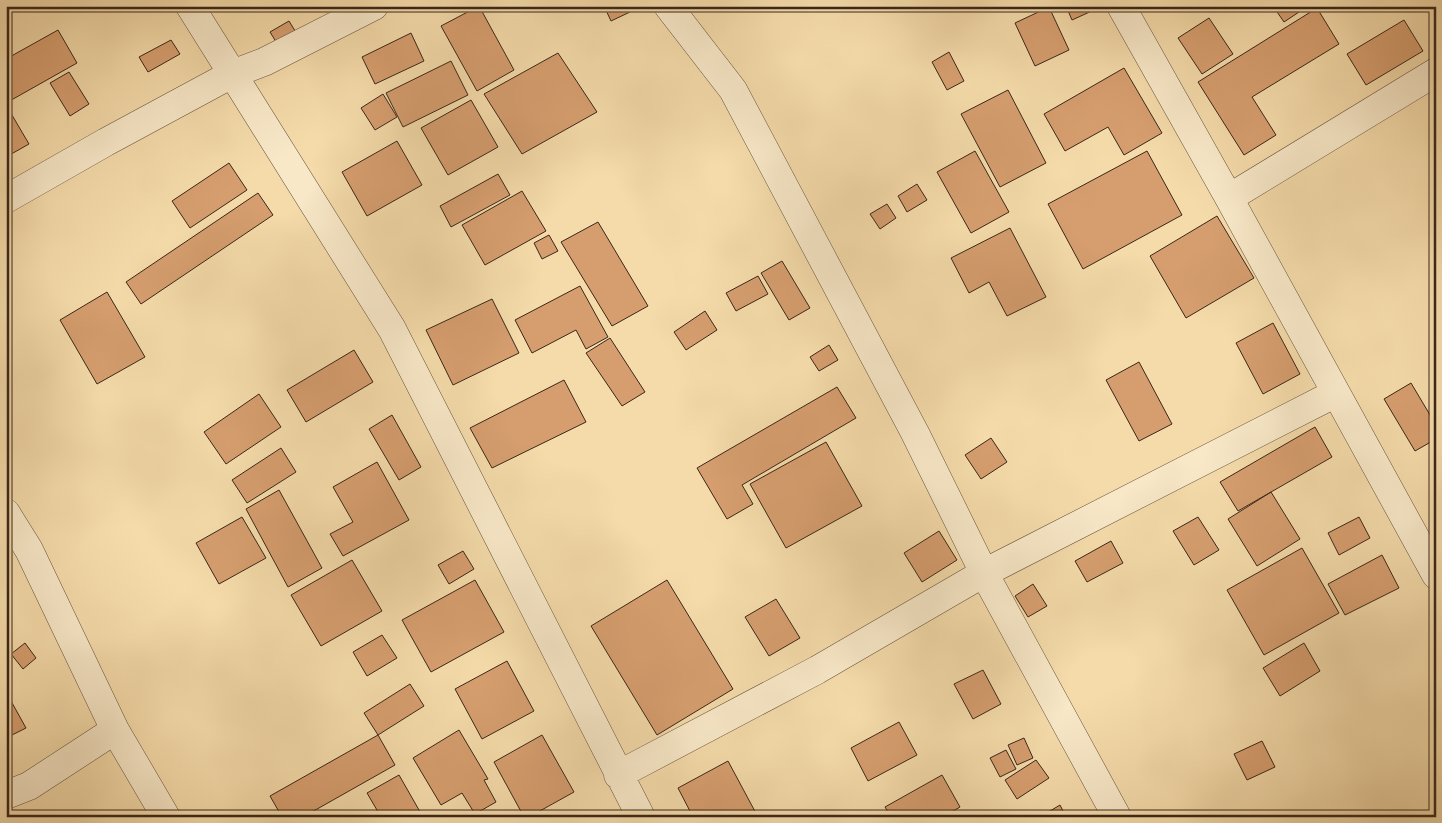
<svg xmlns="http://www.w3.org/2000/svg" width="1442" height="823" font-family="'IM FELL English',serif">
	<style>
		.building { fill: #d69e6f; stroke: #3a271b }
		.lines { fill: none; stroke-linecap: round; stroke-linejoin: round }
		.street-casing { stroke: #69543f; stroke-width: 29 }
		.street { stroke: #f8e8c8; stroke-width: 28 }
	</style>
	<rect width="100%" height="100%" fill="#f5dbaa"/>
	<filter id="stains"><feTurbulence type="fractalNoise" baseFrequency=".004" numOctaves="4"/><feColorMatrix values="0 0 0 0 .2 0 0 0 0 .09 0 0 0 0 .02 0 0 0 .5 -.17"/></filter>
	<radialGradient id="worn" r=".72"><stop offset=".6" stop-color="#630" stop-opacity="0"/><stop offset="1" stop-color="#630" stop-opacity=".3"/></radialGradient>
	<!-- building -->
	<path class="building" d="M 479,6 L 514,70 L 477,91 L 441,26 Z
		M 604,6 L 628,6 L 630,12 L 611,21 Z
		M 1066,6 L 1092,6 L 1094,10 L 1072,20 Z
		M 1273,6 L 1308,6 L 1284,22 Z
		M 1049,7 L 1069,50 L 1035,66 L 1015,23 Z
		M 1317,8 L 1339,44 L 1252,97 L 1276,135 L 1244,155 L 1198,82 Z
		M 1209,18 L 1233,54 L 1202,74 L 1178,38 Z
		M 1404,20 L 1423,51 L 1366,85 L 1347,54 Z
		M 289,21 L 297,34 L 278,45 L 270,32 Z
		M 58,30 L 77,63 L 6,103 L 6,59 Z
		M 411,33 L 424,61 L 375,84 L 362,57 Z
		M 171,40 L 180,54 L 148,72 L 139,57 Z
		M 949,52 L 964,81 L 947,90 L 932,62 Z
		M 558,53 L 597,112 L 522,154 L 484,94 Z
		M 451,61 L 468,95 L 403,127 L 386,93 Z
		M 1124,68 L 1162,133 L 1124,155 L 1108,127 L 1065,151 L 1044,114 Z
		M 69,72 L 89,104 L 70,116 L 50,83 Z
		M 1008,90 L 1046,163 L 1000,187 L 961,114 Z
		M 383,94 L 397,117 L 375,130 L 361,108 Z
		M 471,100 L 498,147 L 448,175 L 421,128 Z
		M 9,110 L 29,144 L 6,157 L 6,112 Z
		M 397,141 L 422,185 L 367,216 L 342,172 Z
		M 975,151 L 1009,212 L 971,233 L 937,172 Z
		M 1147,151 L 1182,215 L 1083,269 L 1048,204 Z
		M 229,163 L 247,190 L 190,228 L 172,201 Z
		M 498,174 L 510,195 L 451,227 L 440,206 Z
		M 917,184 L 927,200 L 907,212 L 898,196 Z
		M 522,191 L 546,231 L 485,265 L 462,225 Z
		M 258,193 L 273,215 L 141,304 L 126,282 Z
		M 887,204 L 896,218 L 880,229 L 870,214 Z
		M 1217,216 L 1254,278 L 1186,318 L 1150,256 Z
		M 598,222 L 648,306 L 612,326 L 561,242 Z
		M 1010,228 L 1046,297 L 1007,316 L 989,282 L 969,293 L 951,258 Z
		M 549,235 L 558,251 L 542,259 L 534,243 Z
		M 782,261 L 810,308 L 789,320 L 761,273 Z
		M 758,276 L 768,294 L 736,311 L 726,293 Z
		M 580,286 L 608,337 L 586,349 L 576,330 L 532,353 L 515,320 Z
		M 107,292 L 145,357 L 97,384 L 60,320 Z
		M 492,299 L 519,353 L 453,385 L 426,330 Z
		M 705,311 L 717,330 L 686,350 L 674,332 Z
		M 1273,323 L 1300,374 L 1263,394 L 1236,343 Z
		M 610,338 L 645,392 L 622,406 L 586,353 Z
		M 829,345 L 838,360 L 819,371 L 810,357 Z
		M 354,350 L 373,382 L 306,422 L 287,390 Z
		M 1139,362 L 1172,424 L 1139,441 L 1106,380 Z
		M 564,380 L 586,422 L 492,468 L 470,428 Z
		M 1411,383 L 1436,425 L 1436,439 L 1415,451 L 1384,399 Z
		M 837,387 L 856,418 L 742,485 L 753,504 L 727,519 L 697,468 Z
		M 259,394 L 281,427 L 226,464 L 204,432 Z
		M 392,415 L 421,467 L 399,480 L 369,429 Z
		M 1315,427 L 1332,457 L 1238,511 L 1220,482 Z
		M 991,438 L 1007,462 L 981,479 L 965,455 Z
		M 826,442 L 862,506 L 786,548 L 750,484 Z
		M 281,448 L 296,472 L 247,503 L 232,480 Z
		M 377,462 L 409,520 L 343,556 L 330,534 L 353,522 L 333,487 Z
		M 279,490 L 322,568 L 288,587 L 246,509 Z
		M 1271,492 L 1300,539 L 1257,566 L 1228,519 Z
		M 242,517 L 266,558 L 219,584 L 196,543 Z
		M 1198,517 L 1219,550 L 1194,565 L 1173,531 Z
		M 1359,517 L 1370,538 L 1339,555 L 1328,533 Z
		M 939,531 L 957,560 L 922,582 L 904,553 Z
		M 1111,541 L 1123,563 L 1087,582 L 1075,561 Z
		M 1302,548 L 1339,613 L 1264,655 L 1227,590 Z
		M 463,551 L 474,569 L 449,584 L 438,565 Z
		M 1382,555 L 1399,588 L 1345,615 L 1328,584 Z
		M 352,560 L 382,611 L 321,646 L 291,595 Z
		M 475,580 L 504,632 L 431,672 L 402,620 Z
		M 667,580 L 733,689 L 657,735 L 591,626 Z
		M 1033,584 L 1047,606 L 1028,617 L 1015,596 Z
		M 776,599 L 800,638 L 769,656 L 745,617 Z
		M 382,635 L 397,658 L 367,676 L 353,652 Z
		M 25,643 L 36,658 L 23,669 L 11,654 Z
		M 1304,643 L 1320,671 L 1280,696 L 1263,668 Z
		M 507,661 L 534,711 L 482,739 L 455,689 Z
		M 983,670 L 1001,704 L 973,719 L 954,684 Z
		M 410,684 L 424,706 L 378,735 L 364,713 Z
		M 6,692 L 26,728 L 6,738 Z
		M 899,722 L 917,755 L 868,781 L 851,748 Z
		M 459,730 L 488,779 L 484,780 L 496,802 L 475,814 L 462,793 L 441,805 L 413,758 Z
		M 378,735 L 395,765 L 303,817 L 282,817 L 270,796 Z
		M 542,735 L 574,792 L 529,817 L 524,817 L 494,762 Z
		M 1024,738 L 1033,758 L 1017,765 L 1008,745 Z
		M 1262,741 L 1275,767 L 1247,780 L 1234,754 Z
		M 1006,750 L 1016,769 L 1000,777 L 990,758 Z
		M 1036,760 L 1049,778 L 1017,799 L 1005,780 Z
		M 728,761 L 758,817 L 693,817 L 678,788 Z
		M 399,775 L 423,817 L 381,817 L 367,793 Z
		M 942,775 L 960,807 L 943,817 L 891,817 L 885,807 Z
		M 1060,805 L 1066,817 L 1040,817 Z"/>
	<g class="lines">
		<defs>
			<path id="street" d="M 190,6 L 392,329 L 641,817
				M 668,6 L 733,90 L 915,433 L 984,573 L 1117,817
				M 1121,6 L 1229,198 L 1436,575
				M 1229,198 L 1436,72
				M 6,199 L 106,142 L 232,74 L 264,62 L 374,6
				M 6,513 L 29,550 L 115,730 L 166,817
				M 618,775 L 817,670 L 984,573 L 1336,393
				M 6,795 L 29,786 L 115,730"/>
		</defs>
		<!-- street casing -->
		<use href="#street" class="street-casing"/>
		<!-- street -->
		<use href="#street" class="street"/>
	</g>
	<!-- margin -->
	<rect width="1442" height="823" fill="none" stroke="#f5dbaa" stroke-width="25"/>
	<rect x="8" y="8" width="1427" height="808" fill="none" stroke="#3a271b" stroke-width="2.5"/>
	<rect x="12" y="12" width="1417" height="798" fill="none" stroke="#3a271b"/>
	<rect width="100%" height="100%" filter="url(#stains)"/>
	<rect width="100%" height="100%" fill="url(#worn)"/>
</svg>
